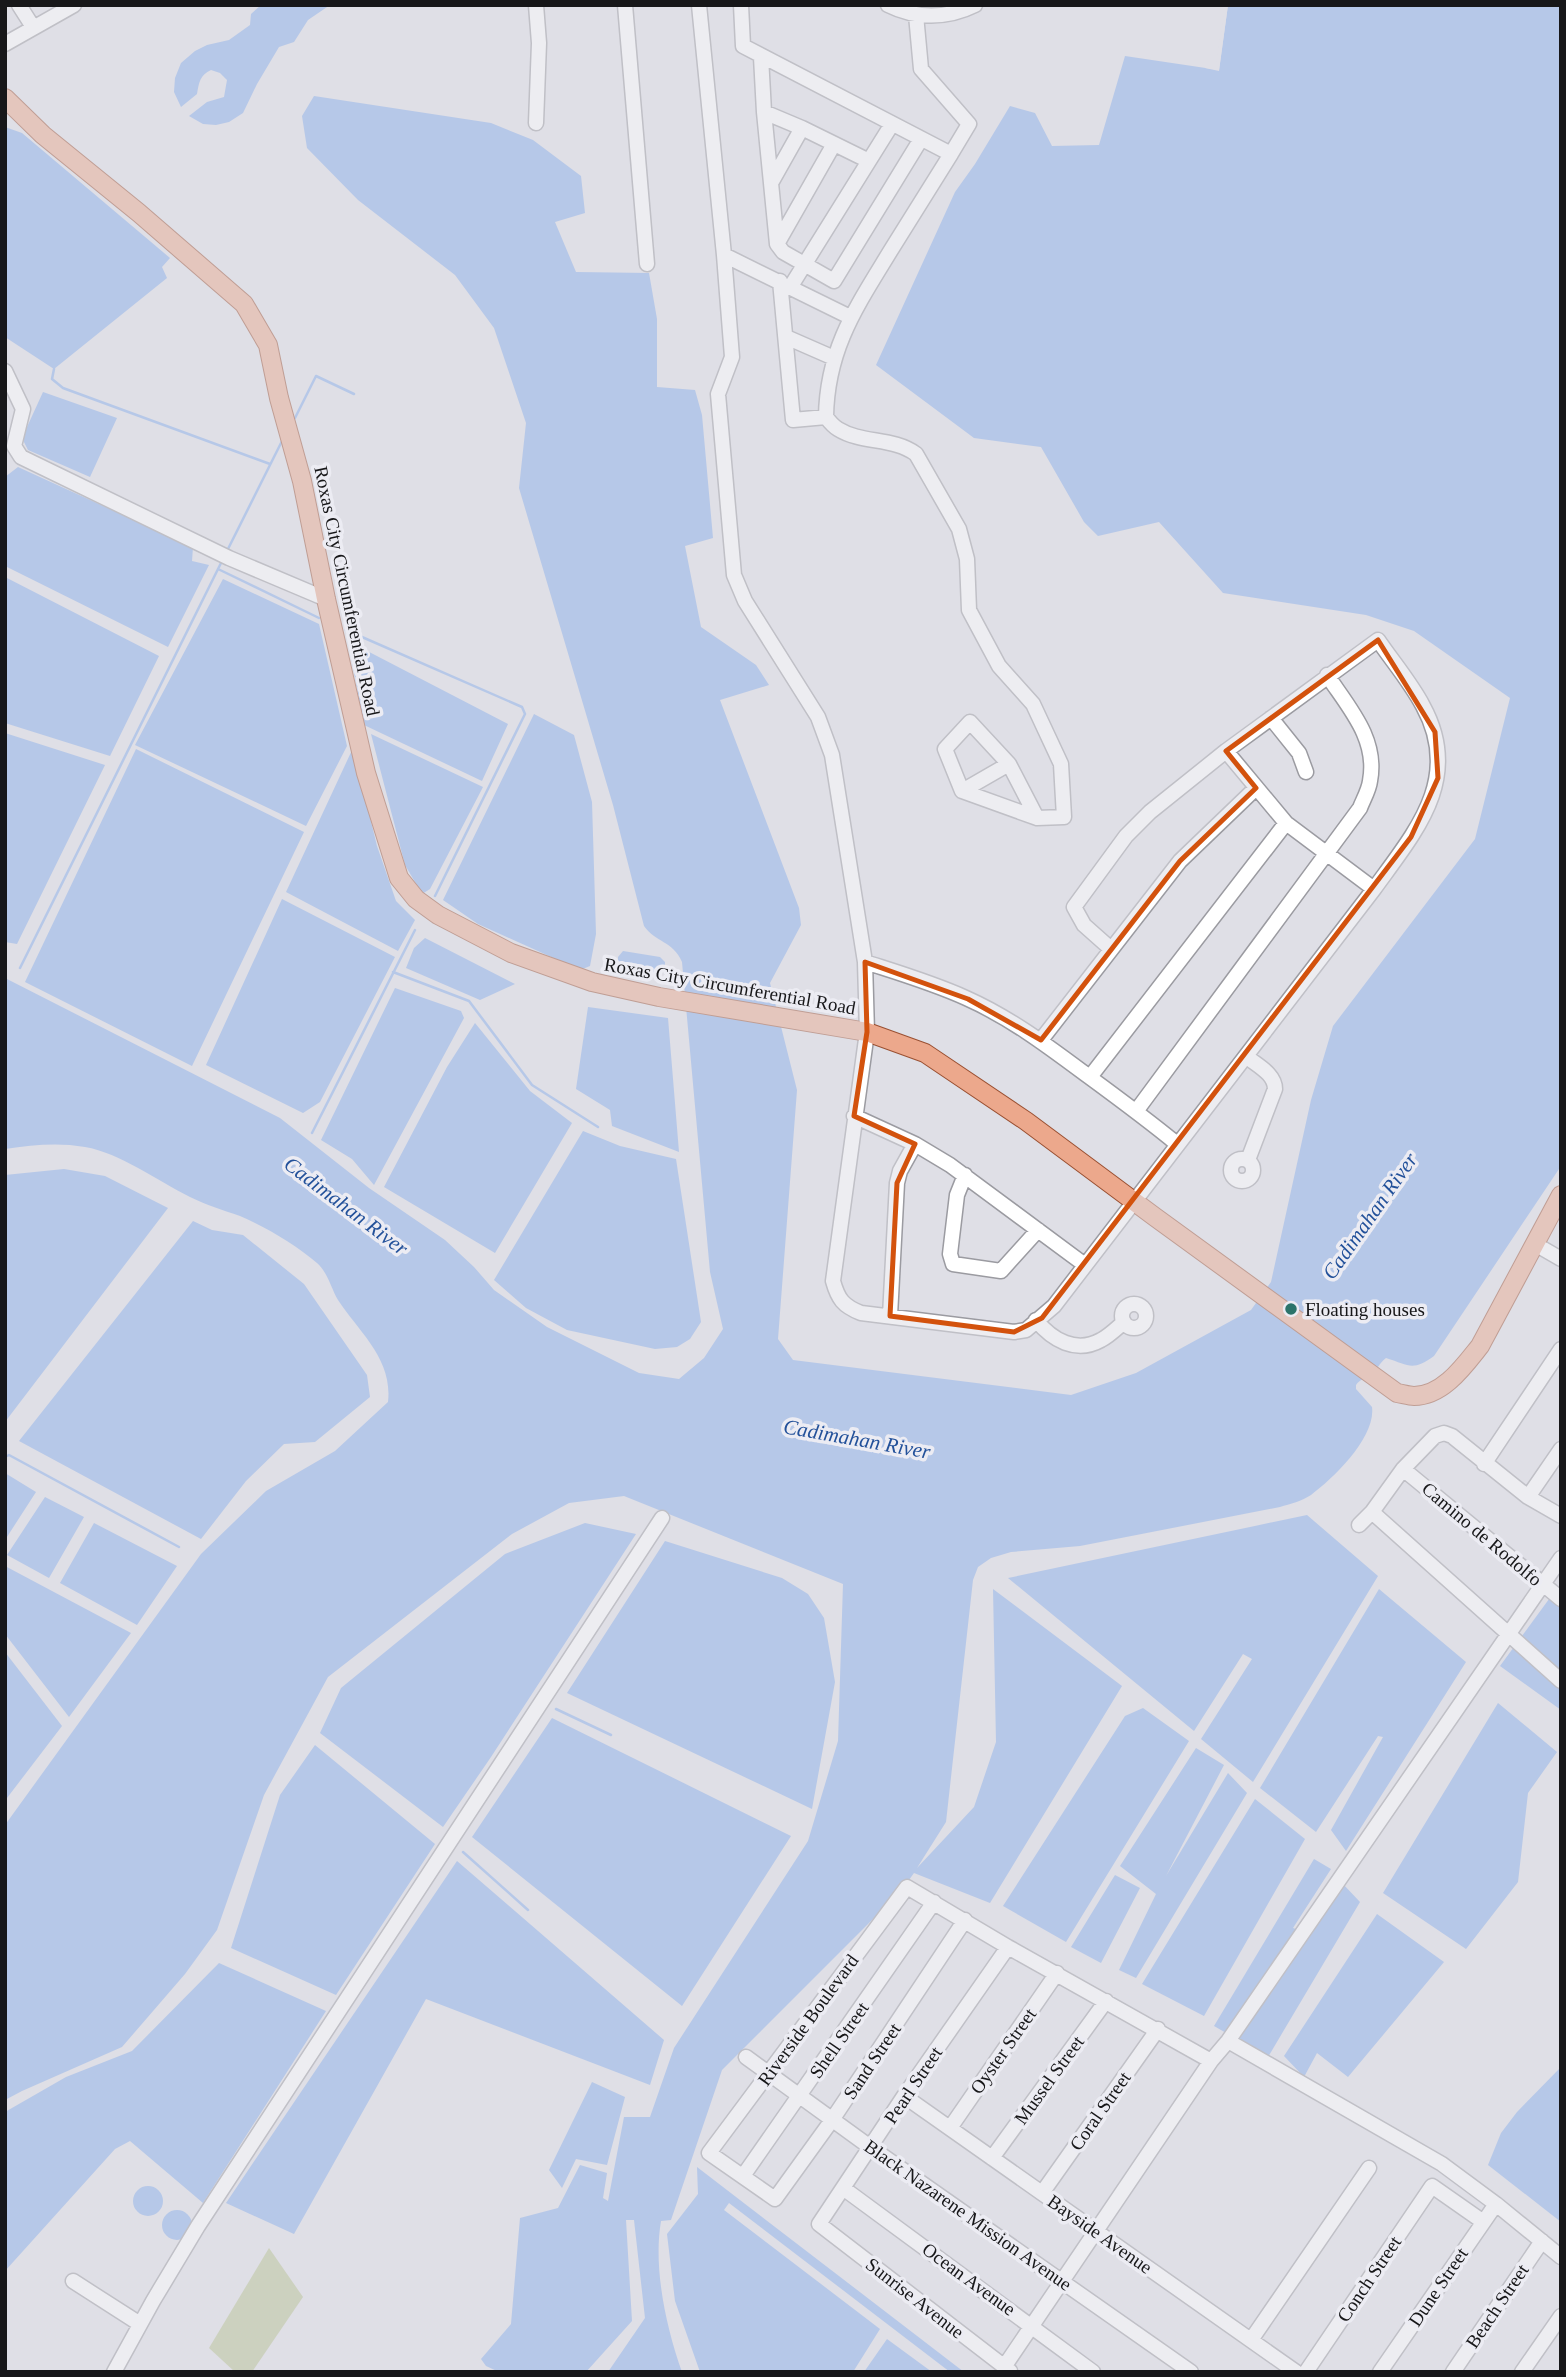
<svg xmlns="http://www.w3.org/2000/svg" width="1566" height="2377" font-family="'Times New Roman',serif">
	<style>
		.green { fill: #b7c190 }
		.water { fill: #86adea }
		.pier { fill: #dfdfe6 }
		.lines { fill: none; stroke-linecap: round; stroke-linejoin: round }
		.stream { stroke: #86adea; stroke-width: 2.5 }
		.minor-casing { stroke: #9b9ba1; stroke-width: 17 }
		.major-casing { stroke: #9a5032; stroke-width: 20 }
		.minor { stroke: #fff; stroke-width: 14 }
		.major { stroke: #eca88c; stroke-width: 18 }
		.marked { fill: none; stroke: #d3520d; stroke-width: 5; stroke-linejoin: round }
		.poi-dot { fill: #2b736a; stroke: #ececf3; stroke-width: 2.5 }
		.labels { text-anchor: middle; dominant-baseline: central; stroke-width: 7; stroke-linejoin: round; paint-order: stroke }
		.street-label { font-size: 19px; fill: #171719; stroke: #ececf3 }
		.poi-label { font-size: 19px; fill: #171719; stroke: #ececf3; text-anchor: start }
		.water-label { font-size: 21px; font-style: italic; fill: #23519a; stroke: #ececf3 }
	</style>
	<rect width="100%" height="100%" fill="#dfdfe6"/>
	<!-- green -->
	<path class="green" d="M 269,2248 L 303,2297 L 252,2372 L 235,2372 L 209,2348 Z"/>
	<!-- water -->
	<path class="water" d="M 261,5 L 330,5 L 308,20 L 294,42 L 279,47 L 257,84 L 243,113 L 229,122 L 216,125 L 203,124 L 189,116 L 207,102 L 224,97 L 227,80 L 220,73 L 211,70 C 200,75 199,82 197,94 L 181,107 L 174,92 L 175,78 L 181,63 L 195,51 L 207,45 L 229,40 L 250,25 L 251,14 Z
		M 1228,5 L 1561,5 L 1561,1166 L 1434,1356 C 1412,1372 1409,1365 1386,1358 C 1379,1363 1377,1371 1370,1375 C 1365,1379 1360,1379 1356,1385 L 1356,1389 L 1372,1407 C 1376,1437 1334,1478 1311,1495 C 1302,1501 1290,1504 1280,1507 L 1080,1546 L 1011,1552 L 991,1558 L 978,1567 L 973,1580 L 946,1822 L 917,1868 L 974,1807 L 996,1742 L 993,1589 L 1122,1686 L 990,1903 L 914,1873 L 901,1891 L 722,2070 L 671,2220 L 661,2221 C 653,2268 666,2327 682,2372 L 608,2372 L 645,2318 L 634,2220 L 626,2220 L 632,2321 L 586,2372 L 499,2372 L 486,2366 L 481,2359 L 511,2324 L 520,2218 L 558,2208 L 580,2165 L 607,2173 L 603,2198 L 608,2201 L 624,2117 L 650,2117 L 674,2048 L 808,1841 L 838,1741 L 843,1584 L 624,1496 L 569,1503 L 512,1534 L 328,1677 L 264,1795 L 217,1930 L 185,1974 L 122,2047 L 22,2091 L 5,2100 L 5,1825 L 201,1554 L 266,1491 L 335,1451 L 388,1402 C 393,1359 359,1332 338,1300 C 331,1288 328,1273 317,1263 C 296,1245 266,1227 240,1216 C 223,1210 206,1205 190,1197 C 158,1181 120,1153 85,1147 C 58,1142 32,1145 5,1149 L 5,978 L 280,1118 L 369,1188 L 445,1240 L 474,1267 L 494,1290 L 547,1327 L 639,1373 L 679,1379 L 704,1358 L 723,1329 L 710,1272 L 682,962 C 673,941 655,942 644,926 L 613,805 L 519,488 L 526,423 L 494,328 L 455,275 L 358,200 L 307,148 L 302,116 L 314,96 L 491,123 L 533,140 L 581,176 L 585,213 L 555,222 L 576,272 L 649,273 L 657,319 L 657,387 L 695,390 L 702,415 L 713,538 L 685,546 L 701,627 L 756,665 L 769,685 L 720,700 L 799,908 L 801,925 L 770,983 L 797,1090 L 778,1339 L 793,1360 L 1071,1395 L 1136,1373 L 1251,1310 L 1271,1282 L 1311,1100 L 1333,1026 L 1475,839 L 1510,698 L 1414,631 L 1366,615 L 1223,593 L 1159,522 L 1098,536 L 1084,522 L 1041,447 L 974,438 L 876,365 L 955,192 L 975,164 L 1010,106 L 1035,113 L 1052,146 L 1099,145 L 1125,56 L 1219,70 Z
		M 5,127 L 22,133 L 170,258 L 162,267 L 167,278 L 54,369 L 5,337 Z
		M 43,392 L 117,418 L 90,477 L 28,450 L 22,438 Z
		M 18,467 L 193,547 L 192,561 L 209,565 L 168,647 L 5,566 L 5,477 Z
		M 5,577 L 159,656 L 110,756 L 5,723 Z
		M 223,579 L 319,624 L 347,746 L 306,826 L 135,745 Z
		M 348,641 L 508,724 L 482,781 L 364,725 Z
		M 534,714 L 574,735 L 592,802 L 596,934 L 590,966 L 580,970 L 478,924 L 443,900 Z
		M 5,733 L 105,765 L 17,944 L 5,942 Z
		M 371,734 L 483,787 L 430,889 L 422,894 L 405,865 Z
		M 353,748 L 377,846 L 396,901 L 415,920 L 398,951 L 286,892 Z
		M 136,749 L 304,832 L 192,1066 L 25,982 Z
		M 282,899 L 395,957 L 320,1102 L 303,1113 L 206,1065 Z
		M 425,938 L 515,984 L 480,1000 L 406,968 L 414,948 Z
		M 623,951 L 660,957 L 665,962 L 665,969 L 660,974 L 621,965 L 618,962 L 618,957 Z
		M 395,988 L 461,1011 L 464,1018 L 374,1185 L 352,1159 L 321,1140 Z
		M 588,1007 L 668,1018 L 679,1152 L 612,1126 L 610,1110 L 576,1089 Z
		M 475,1023 L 530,1091 L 572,1123 L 495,1253 L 384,1187 L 447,1067 Z
		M 583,1131 L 620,1146 L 676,1159 L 701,1322 L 690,1339 L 677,1347 L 655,1349 L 567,1330 L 526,1308 L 494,1280 Z
		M 64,1169 L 105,1176 L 168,1208 L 5,1422 L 5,1175 Z
		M 193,1221 L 212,1230 L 243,1235 L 304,1284 L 367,1375 L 370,1397 L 315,1442 L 284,1444 L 246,1481 L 201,1539 L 19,1441 Z
		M 5,1473 L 36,1492 L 5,1540 Z
		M 45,1497 L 84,1517 L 49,1578 L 7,1555 Z
		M 1307,1515 L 1378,1576 L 1253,1782 L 1201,1739 L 1252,1659 L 1243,1654 L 1194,1731 L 1008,1578 Z
		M 94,1523 L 177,1566 L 137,1625 L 60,1583 Z
		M 585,1523 L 636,1534 L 491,1757 L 443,1827 L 320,1733 L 341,1688 L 505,1554 Z
		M 665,1541 L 782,1578 L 808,1594 L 824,1618 L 835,1682 L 812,1809 L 567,1693 Z
		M 5,1566 L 131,1633 L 69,1717 L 5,1634 Z
		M 1379,1589 L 1466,1662 L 1346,1851 L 1331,1830 L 1383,1737 L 1378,1736 L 1316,1832 L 1260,1788 Z
		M 1552,1595 L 1561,1599 L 1561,1710 L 1500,1666 Z
		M 5,1652 L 62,1726 L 7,1798 L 5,1795 Z
		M 1498,1703 L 1557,1752 L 1528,1793 L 1518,1882 L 1466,1949 L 1383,1893 Z
		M 1143,1708 L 1189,1741 L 1066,1942 L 1003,1906 L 1125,1716 Z
		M 552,1718 L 791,1836 L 682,2006 L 472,1837 Z
		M 315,1745 L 435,1844 L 336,1995 L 231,1948 L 280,1795 Z
		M 1196,1748 L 1224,1765 L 1166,1876 L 1228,1773 L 1247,1793 L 1136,1978 L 1119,1970 L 1156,1894 L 1120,1866 Z
		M 1255,1799 L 1305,1839 L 1204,2016 L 1142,1984 Z
		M 1314,1859 L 1331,1869 L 1293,1928 L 1310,1934 L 1342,1883 L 1360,1902 L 1268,2057 L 1214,2026 Z
		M 457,1861 L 664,2040 L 650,2085 L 426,1999 L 294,2234 L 226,2203 Z
		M 1115,1875 L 1140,1888 L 1101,1963 L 1071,1947 Z
		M 1377,1914 L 1444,1962 L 1348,2077 L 1317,2053 L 1304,2077 L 1284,2056 Z
		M 219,1963 L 326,2011 L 203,2203 L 130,2141 L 115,2149 L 5,2271 L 5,2112 L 66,2077 L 132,2051 Z
		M 1561,2067 L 1561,2222 L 1488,2165 L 1501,2133 L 1517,2112 Z
		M 592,2082 L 625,2097 L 607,2165 L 576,2159 L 562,2188 L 549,2170 Z
		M 697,2167 L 964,2372 L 950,2372 L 729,2203 L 724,2210 L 880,2329 L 853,2372 L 700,2372 L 675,2301 L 667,2234 L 698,2194 Z
		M133 2201a15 15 0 1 1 30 0a15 15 0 1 1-30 0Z
		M162 2225a15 15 0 1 1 30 0a15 15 0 1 1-30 0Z
		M 887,2339 L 932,2372 L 864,2372 Z"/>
	<!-- pier -->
	<path class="pier" d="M 1225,5 L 1228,5 L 1219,71 L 1205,68 L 1205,65 L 1216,66 Z"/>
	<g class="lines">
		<!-- stream -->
		<path class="stream" d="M 54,369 L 52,379 L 63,388 L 270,464
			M 295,418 L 316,376 L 354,394
			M 227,551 L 282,441
			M 218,569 L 319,618
			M 346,630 L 522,707 L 525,714 L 435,896
			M 20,968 L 222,561
			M 393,972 L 469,1001 L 532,1085 L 598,1127
			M 312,1133 L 415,930
			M 5,1457 L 9,1455 L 179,1547
			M 556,1709 L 611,1735
			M 463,1852 L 528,1910"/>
		<defs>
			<path id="minor" d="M 19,5 L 33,27
				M 536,5 L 539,43 L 536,123
				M 625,5 L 647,264
				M 699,5 L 724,255 L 732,357 L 718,394 L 734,575 L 745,601 L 818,717 L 832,755 L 865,962 L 867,1032 L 833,1281 C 838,1299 843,1306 861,1313 L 1014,1332 L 1026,1330 L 1054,1306 L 1374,889 C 1415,832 1463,779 1423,706 C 1411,683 1393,662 1378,640 L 1226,751 L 1150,812 L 1126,836 L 1074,907 L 1084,925 L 1111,949
				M 741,5 L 743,46 L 951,154 C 931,186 911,218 891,250 C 857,306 827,348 826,417 C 829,421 833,426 838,429 C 862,444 893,437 916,454 L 959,529 L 967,559 L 969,610 L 999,666 L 1033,704 L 1061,764 L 1064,817 L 1037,818 L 962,791 L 945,749 L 970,722 L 1009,764 L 962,791
				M 888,5 C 916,19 947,19 975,5
				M 916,15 L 921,69 L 969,124 L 951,154
				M 5,44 L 74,5
				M 761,57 L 764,112 L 777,244 L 783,252 L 834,281 L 921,139
				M 764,112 L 802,128 L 867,160
				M 771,183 L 802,128
				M 777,244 L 834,144
				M 724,255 L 850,317
				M 780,281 L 793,420 L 826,417
				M 791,286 L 892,124
				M 786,337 L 834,358
				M 5,371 L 23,409 L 14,446 L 21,457 L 229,558 L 326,599
				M 1271,718 L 1299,753 L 1306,772
				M 1226,751 L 1286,823 L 1374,889
				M 1009,764 L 1037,818
				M 865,962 C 899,973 933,983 966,998 C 1011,1018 1049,1047 1088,1076 C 1118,1098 1148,1120 1177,1144
				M 1041,1040 L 1180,861 L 1256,788
				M 1247,1057 C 1258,1066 1275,1074 1275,1089 L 1248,1160
				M 1090,1077 L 1286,823
				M 1137,1110 L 1360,808 C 1363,800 1369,790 1370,781 C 1378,739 1349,708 1327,675
				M 854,1116 L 915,1144 L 950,1165 L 1085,1265
				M1231 1170a11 11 0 1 1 22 0a11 11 0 1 1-22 0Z
				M 965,1175 L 957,1195 L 950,1254 L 953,1264 L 1001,1271 L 1038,1230
				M 1535,1244 L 1561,1259
				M1122 1316a12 12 0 1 1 24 0a12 12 0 1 1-24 0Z
				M 890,1316 L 897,1183 L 900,1171 L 915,1144
				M 1036,1320 C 1052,1340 1076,1354 1101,1340 C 1109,1336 1117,1328 1124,1322
				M 1484,1464 L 1561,1349
				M 1403,1469 L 1561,1599
				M 1528,1497 L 1561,1449
				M 1372,1512 L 1561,1681
				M 1359,1525 L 1372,1512 L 1403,1469 L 1435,1436 L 1444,1433 L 1452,1436 L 1528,1497 L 1561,1516
				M 965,1920 L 832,2120 L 775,2199 L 709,2153 L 907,1887 L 1008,1947 L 1211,2061
				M 1008,1947 L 904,2096 L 819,2224 L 1010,2371
				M 1228,2041 L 1442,2164 L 1496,2204 L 1561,2257
				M 746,2057 L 870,2147 L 1191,2372
				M 904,2096 L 1296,2372
				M 950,2128 L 1057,1973
				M 992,2158 L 1106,2001
				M 743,2176 L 934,1902
				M 843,2188 L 1093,2372
				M 1042,2193 L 1158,2029
				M 73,2281 L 140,2324
				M 1251,2340 L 1369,2168
				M 1004,2367 L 1211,2061 L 1228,2041 L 1561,1558
				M 114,2372 L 153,2301 L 198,2226 L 662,1518
				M 1306,2372 L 1432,2186 L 1482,2221
				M 1380,2372 L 1496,2204
				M 1453,2372 L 1542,2241
				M 1522,2372 L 1561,2316"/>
			<path id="major" d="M 5,98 L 43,135 L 139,213 L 244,304 L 268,345 L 279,398 L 302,481 L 326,599 L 366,773 L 399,878 L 416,899 L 438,915 L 511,953 L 592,982 L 659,997 L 867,1032 L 925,1053 L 1026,1121 L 1155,1217 L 1397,1393 C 1403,1394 1409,1396 1414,1396 C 1443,1396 1464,1366 1480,1346 L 1561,1195"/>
		</defs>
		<!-- minor casing -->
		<use href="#minor" class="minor-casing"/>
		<!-- major casing -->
		<use href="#major" class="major-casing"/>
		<!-- minor -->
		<use href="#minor" class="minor"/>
		<!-- major -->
		<use href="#major" class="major"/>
	</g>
	<!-- marked area -->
	<path d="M0 0H1566V2377H0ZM 1378,640 L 1435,732 L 1438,778 L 1411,837 L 1042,1318 L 1014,1332 L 890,1316 L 897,1183 L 915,1144 L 854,1116 L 867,1032 L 865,962 L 968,999 L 1041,1040 L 1180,861 L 1256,788 L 1226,751 Z" fill="#dfdfe6" fill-opacity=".55" fill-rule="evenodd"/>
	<path class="marked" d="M 1378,640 L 1435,732 L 1438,778 L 1411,837 L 1042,1318 L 1014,1332 L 890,1316 L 897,1183 L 915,1144 L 854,1116 L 867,1032 L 865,962 L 968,999 L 1041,1040 L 1180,861 L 1256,788 L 1226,751 Z"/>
	<!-- markers -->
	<circle class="poi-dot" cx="1291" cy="1309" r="7"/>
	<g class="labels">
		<!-- street labels -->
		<g class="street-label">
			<text transform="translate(347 591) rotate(78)">Roxas City Circumferential Road</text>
			<text transform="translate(730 986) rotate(10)">Roxas City Circumferential Road</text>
			<text transform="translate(1482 1534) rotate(40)">Camino de Rodolfo</text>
			<text transform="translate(808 2020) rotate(-54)">Riverside Boulevard</text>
			<text transform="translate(839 2040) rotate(-55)">Shell Street</text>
			<text transform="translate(1003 2051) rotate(-55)">Oyster Street</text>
			<text transform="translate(872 2061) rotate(-56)">Sand Street</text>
			<text transform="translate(1049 2080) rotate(-54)">Mussel Street</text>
			<text transform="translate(913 2085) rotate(-56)">Pearl Street</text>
			<text transform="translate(1100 2111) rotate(-55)">Coral Street</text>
			<text transform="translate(968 2215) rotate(35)">Black Nazarene Mission Avenue</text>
			<text transform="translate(1100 2234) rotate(35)">Bayside Avenue</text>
			<text transform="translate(969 2279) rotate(36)">Ocean Avenue</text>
			<text transform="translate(1369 2279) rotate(-56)">Conch Street</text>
			<text transform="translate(1438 2287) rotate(-56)">Dune Street</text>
			<text transform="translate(915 2298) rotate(38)">Sunrise Avenue</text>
			<text transform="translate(1497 2306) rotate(-56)">Beach Street</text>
		</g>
		<!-- poi labels -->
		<g class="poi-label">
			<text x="1305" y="1309">Floating houses</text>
		</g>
		<!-- water labels -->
		<g class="water-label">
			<text transform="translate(346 1206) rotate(37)">Cadimahan River</text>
			<text transform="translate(1370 1216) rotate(-55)">Cadimahan River</text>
			<text transform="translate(857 1439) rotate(10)">Cadimahan River</text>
		</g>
	</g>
	<!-- border -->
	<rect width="1566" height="2377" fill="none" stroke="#171719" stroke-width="14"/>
</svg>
